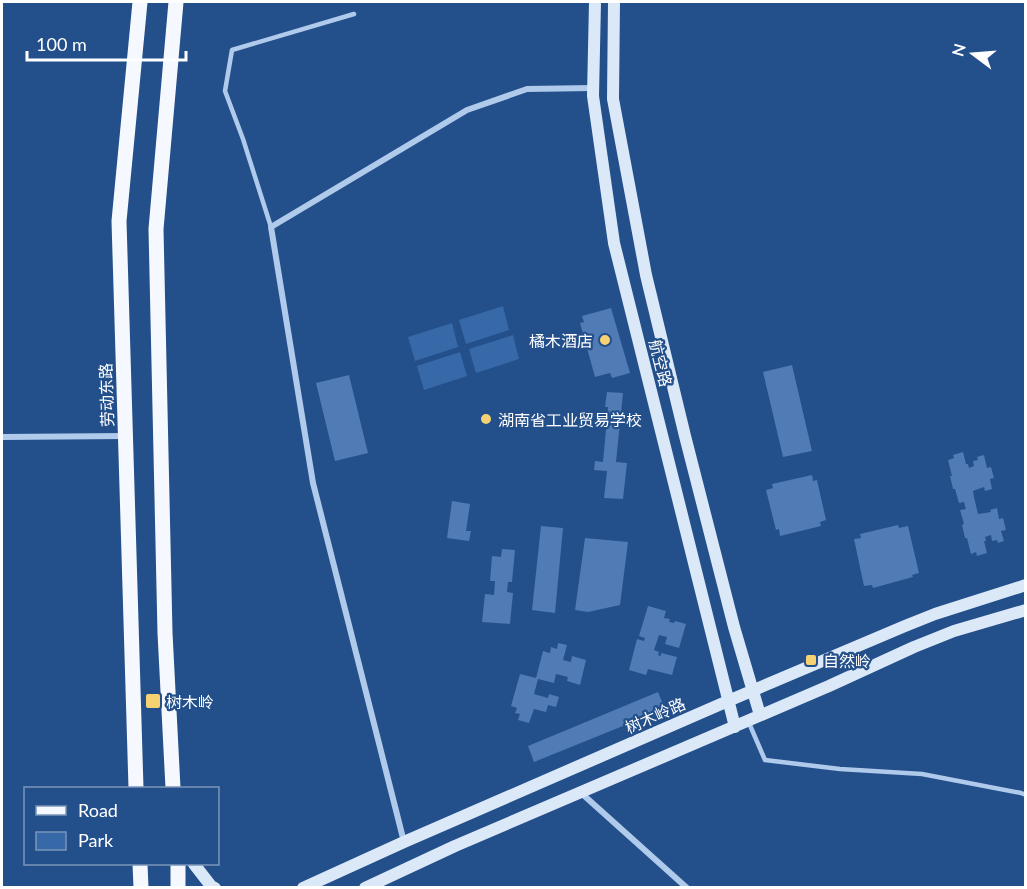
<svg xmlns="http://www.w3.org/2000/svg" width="1027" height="889" font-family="Lato,'Noto Sans SC',sans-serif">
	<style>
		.green { fill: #3769a8 }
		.building { fill: #507bb4 }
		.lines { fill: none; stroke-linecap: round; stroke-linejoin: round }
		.lane { stroke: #b0caeb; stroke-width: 4.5 }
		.street { stroke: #b0caeb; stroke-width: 6 }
		.secondary { stroke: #dbe8f8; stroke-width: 12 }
		.primary { stroke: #f5f8fe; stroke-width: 15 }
		.poi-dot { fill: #f6d273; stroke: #234f8b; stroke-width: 2 }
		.labels { text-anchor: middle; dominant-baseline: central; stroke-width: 4.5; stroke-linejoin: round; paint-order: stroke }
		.poi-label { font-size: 16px; fill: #fff; stroke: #234f8b; text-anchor: start }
		.street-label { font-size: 16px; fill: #fff; stroke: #234f8b }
	</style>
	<rect width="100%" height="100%" fill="#234f8b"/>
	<!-- green -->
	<path class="green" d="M 503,306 L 509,330 L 466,344 L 459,320 Z
		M 452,323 L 458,347 L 415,361 L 408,337 Z
		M 513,335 L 519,359 L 476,373 L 469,349 Z
		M 460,352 L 467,376 L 424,390 L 417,366 Z"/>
	<!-- building -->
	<path class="building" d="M 611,308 L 630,373 L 612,378 L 610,373 L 595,377 L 580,323 L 584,322 L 582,316 Z
		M 792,365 L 812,451 L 783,457 L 763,372 Z
		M 349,375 L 368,453 L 335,461 L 316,383 Z
		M 607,392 L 623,393 L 616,462 L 627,463 L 623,499 L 604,498 L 607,471 L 594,470 L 595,461 L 603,462 L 608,407 L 605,407 Z
		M 963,452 L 966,464 L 968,464 L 969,468 L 974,466 L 973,461 L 978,460 L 977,457 L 984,455 L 987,468 L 991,467 L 994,478 L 990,479 L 992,489 L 985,491 L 984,487 L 973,491 L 974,497 L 978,514 L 991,512 L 990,510 L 997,508 L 999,519 L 1003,518 L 1006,530 L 1001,531 L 1004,541 L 998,543 L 997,540 L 992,541 L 991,535 L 985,537 L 986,541 L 984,541 L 987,553 L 977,556 L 976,552 L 971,554 L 967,538 L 965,538 L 962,525 L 964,524 L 960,510 L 966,509 L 965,506 L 964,502 L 959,503 L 955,489 L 953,489 L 950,476 L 952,476 L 948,460 L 954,458 L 953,455 Z
		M 812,475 L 813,481 L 817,480 L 826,520 L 820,522 L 821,526 L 780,536 L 779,529 L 776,530 L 766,490 L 773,488 L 772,484 Z
		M 452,501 L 470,504 L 466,531 L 471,531 L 469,541 L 447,538 Z
		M 898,525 L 899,528 L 908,526 L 919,573 L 912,575 L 913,577 L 873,588 L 872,585 L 864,586 L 854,539 L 861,538 L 860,534 Z
		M 541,526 L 563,528 L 555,613 L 532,610 Z
		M 585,538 L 628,542 L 620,605 L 588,612 L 575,610 Z
		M 502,549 L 515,550 L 512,582 L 508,582 L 507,592 L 513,593 L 510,624 L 482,622 L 485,594 L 494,595 L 495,581 L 490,581 L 492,556 L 501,557 Z
		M 648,606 L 666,611 L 664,618 L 670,619 L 669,622 L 674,623 L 675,621 L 686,624 L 679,648 L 665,644 L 667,637 L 659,635 L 654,650 L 659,652 L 658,655 L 661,656 L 661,653 L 677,657 L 672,675 L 648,669 L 646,675 L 629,670 L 637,639 L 644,641 L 645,638 L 639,636 Z
		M 558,643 L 567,645 L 563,660 L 571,662 L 572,656 L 586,660 L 580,685 L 567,681 L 568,677 L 556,674 L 554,683 L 538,679 L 534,694 L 548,698 L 549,694 L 559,697 L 556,707 L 548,705 L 546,712 L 534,709 L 529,723 L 518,720 L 520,714 L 515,713 L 517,708 L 511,706 L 520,674 L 536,678 L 543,651 L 550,653 L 551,647 L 557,649 Z
		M 658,692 L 665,709 L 534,762 L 528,746 Z"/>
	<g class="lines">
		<!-- lane -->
		<path class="lane" d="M 271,227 L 243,139 L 225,91 L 232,50 L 354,14
			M 749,723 L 765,760 L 840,769 L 922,774 L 1021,793 L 1026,795"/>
		<!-- street -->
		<path class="street" d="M 2,437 L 125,436
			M 580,792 L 687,888
			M 404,842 L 313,483 L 271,227 L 467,110 L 527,89 L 593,88"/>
		<!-- secondary -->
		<path class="secondary" d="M 595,2 L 593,96 L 614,243 L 735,727
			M 614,2 L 613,99 L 646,275 L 685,436 L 734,627 L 760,715
			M 194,864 L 211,886 L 215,888
			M 303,888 L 404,842 L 728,701 L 905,626 L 935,614 L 1026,585
			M 365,888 L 455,846 L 829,686 L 914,647 L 954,631 L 1026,610"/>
		<!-- primary -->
		<path class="primary" d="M 136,788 L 119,221 L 140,2
			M 173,788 L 165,633 L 156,229 L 176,2
			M 140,864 L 141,888
			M 178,864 L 178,888"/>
	</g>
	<!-- markers -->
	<g class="poi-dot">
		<circle cx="605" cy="340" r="6"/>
		<circle cx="486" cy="419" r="6"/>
		<rect x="805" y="654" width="12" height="12" rx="3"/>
		<rect x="145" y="693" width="16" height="16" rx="3"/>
	</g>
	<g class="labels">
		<!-- poi labels -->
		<g class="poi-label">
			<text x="593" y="340" text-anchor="end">橘木酒店</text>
			<text x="498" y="419">湖南省工业贸易学校</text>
			<text x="823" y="660">自然岭</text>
			<text x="166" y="701">树木岭</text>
		</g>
		<!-- street labels -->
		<g class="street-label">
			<text transform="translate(661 363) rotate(76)">航空路</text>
			<text transform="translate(106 395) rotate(-92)">劳动东路</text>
			<text transform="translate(655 715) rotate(-24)">树木岭路</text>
		</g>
	</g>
	<!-- border -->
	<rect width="1027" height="889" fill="none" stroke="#ffffff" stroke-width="6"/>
	<!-- legend -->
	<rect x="24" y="787" width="195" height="78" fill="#234f8b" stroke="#7b95b9" stroke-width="1.5"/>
	<rect x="36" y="806" width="30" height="9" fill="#f5f8fe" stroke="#7b95b9" stroke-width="1.5"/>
	<text x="78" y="817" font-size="18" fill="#ffffff">Road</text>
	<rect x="36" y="832" width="30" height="18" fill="#3769a8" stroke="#7b95b9" stroke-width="1.5"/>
	<text x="78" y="847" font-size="18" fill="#ffffff">Park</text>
	<!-- north arrow -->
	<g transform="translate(973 54) rotate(286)" stroke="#234f8b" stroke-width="4.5" paint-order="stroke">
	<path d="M0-4.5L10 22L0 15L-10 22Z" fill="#ffffff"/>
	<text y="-9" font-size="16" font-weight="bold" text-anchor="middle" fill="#ffffff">N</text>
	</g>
	<!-- scale -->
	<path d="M27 51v9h159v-9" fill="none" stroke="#ffffff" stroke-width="3"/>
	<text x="36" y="51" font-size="18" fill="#ffffff" stroke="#234f8b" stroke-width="4.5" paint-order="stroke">100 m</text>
</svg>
